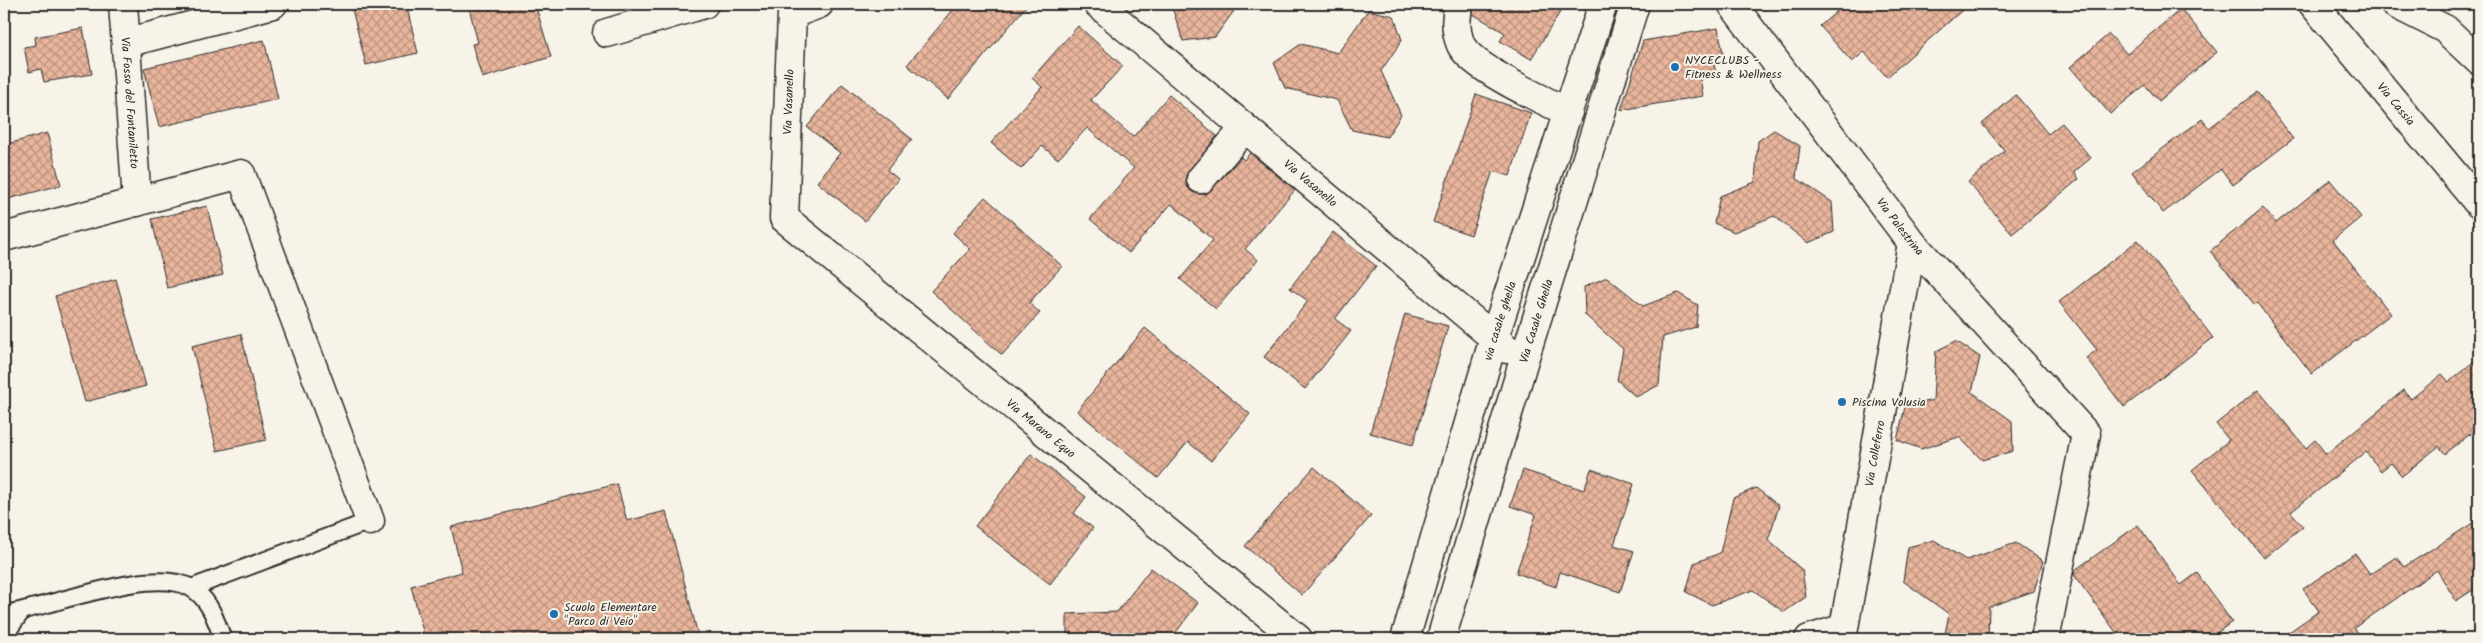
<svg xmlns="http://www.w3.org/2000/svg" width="2483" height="643" font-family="Kalam,sans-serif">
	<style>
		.building { fill: url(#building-cross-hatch); stroke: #2b2b2b }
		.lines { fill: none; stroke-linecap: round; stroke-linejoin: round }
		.lane-casing { stroke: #2b2b2b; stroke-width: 20 }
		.street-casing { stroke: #2b2b2b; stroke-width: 31 }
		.primary-casing { stroke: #2b2b2b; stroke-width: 31 }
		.lane { stroke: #f7f3e8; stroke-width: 16 }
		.street { stroke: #f7f3e8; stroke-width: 28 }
		.primary { stroke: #f7f3e8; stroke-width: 28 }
		.poi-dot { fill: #1f6fb2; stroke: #f7f3e8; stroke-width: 2 }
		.labels { text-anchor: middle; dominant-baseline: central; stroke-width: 4; stroke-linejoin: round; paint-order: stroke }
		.poi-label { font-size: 12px; fill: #2b2b2b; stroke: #f7f3e8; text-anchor: start }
		.street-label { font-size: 12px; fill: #2b2b2b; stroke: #f7f3e8 }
	</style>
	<defs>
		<pattern id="building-cross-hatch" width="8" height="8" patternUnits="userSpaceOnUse" patternTransform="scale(1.25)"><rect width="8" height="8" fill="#e9b59c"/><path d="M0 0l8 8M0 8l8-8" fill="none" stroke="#bd937f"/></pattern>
	</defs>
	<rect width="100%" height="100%" fill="#f7f3e8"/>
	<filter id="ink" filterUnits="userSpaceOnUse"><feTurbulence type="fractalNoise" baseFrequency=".02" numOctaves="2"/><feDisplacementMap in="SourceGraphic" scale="10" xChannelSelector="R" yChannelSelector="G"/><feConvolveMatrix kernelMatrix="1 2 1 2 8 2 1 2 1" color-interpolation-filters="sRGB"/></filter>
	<g filter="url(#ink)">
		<!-- building -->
		<path class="building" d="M 373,4 L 406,4 L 418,53 L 366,65 L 352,9 Z
			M 468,4 L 535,4 L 551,57 L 482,78 L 472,44 L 478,43 Z
			M 958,4 L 1028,4 L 948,99 L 907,65 Z
			M 1171,4 L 1239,4 L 1215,37 L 1183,41 Z
			M 1474,4 L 1565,4 L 1531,59 L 1500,41 L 1505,33 L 1473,14 Z
			M 1845,4 L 1969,4 L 1887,77 L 1864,52 L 1852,62 L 1820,26 Z
			M 2181,9 L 2217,52 L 2159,101 L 2145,85 L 2110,114 L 2070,67 L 2109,34 L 2127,54 Z
			M 1368,10 L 1394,16 L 1402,40 L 1381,71 L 1401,115 L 1387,137 L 1352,130 L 1337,100 L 1285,88 L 1274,63 L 1301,44 L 1338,53 Z
			M 1078,26 L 1123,66 L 1091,100 L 1133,137 L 1169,95 L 1217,136 L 1186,176 L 1186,185 L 1191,191 L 1199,194 L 1207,194 L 1241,157 L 1244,160 L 1250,153 L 1295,190 L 1245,249 L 1258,260 L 1216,309 L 1180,279 L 1213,240 L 1171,204 L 1129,253 L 1090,219 L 1134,168 L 1087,128 L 1058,159 L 1042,146 L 1021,169 L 991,143 L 1042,87 L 1032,78 Z
			M 83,28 L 92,74 L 44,82 L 41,69 L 29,72 L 24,47 L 36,45 L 35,37 Z
			M 1718,28 L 1724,57 L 1713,58 L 1716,75 L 1700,78 L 1703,96 L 1621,110 L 1643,41 Z
			M 264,40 L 278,99 L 159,127 L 144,68 Z
			M 842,84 L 912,139 L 887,170 L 898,179 L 865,221 L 817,182 L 840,153 L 807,127 Z
			M 2257,92 L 2293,139 L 2233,185 L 2221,169 L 2163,213 L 2132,172 L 2202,119 L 2209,128 Z
			M 1476,94 L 1531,113 L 1510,176 L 1493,171 L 1471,235 L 1433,222 Z
			M 2016,95 L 2048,134 L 2062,123 L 2091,158 L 2074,172 L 2079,179 L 2012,234 L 1968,182 L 2005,151 L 1982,124 Z
			M 1774,130 L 1800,146 L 1796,178 L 1832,202 L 1834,232 L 1808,243 L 1774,216 L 1734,232 L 1714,223 L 1720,196 L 1755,182 L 1758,141 Z
			M 47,133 L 61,185 L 4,200 L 4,145 Z
			M 2330,180 L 2361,217 L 2333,240 L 2391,314 L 2312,374 L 2257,303 L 2255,305 L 2210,251 L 2263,208 L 2276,223 Z
			M 985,197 L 1062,266 L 1029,303 L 1040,313 L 1002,355 L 931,291 L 970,249 L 953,233 Z
			M 207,206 L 223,275 L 167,288 L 152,219 Z
			M 1333,232 L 1376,266 L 1335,319 L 1351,331 L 1305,389 L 1264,357 L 1308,301 L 1290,288 Z
			M 2138,240 L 2213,338 L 2124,407 L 2086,358 L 2097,350 L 2059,302 Z
			M 1607,277 L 1643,306 L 1678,293 L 1698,305 L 1696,327 L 1663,337 L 1659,385 L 1636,397 L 1617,380 L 1623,349 L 1585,315 L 1584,287 Z
			M 116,279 L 146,386 L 85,402 L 55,296 Z
			M 1405,314 L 1448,326 L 1413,445 L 1370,433 Z
			M 1145,328 L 1250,414 L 1211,461 L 1188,442 L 1158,478 L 1077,411 Z
			M 241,334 L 266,440 L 217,451 L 192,346 Z
			M 1956,341 L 1980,357 L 1972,392 L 2012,421 L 2013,451 L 1982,460 L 1959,437 L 1921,449 L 1897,440 L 1905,407 L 1933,400 L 1936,351 Z
			M 2479,357 L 2479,427 L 2445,454 L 2439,446 L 2402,476 L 2391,463 L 2381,471 L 2366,452 L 2291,512 L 2303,526 L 2264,558 L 2192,470 L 2229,440 L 2216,424 L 2258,390 L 2306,448 L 2315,440 L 2326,454 L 2404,390 L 2411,399 L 2442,374 L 2449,382 Z
			M 1031,454 L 1086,497 L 1074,513 L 1093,528 L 1050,584 L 975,526 Z
			M 1314,467 L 1371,516 L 1302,595 L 1245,546 Z
			M 1591,469 L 1634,484 L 1614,545 L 1634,551 L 1620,592 L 1560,572 L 1556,587 L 1516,573 L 1536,515 L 1510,506 L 1523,470 L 1584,490 Z
			M 617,484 L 627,521 L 666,511 L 699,639 L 425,639 L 411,586 L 462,572 L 451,527 Z
			M 1756,488 L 1779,506 L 1768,540 L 1802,570 L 1806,597 L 1784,612 L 1753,590 L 1712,605 L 1686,592 L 1694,563 L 1720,553 L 1733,498 Z
			M 2479,519 L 2479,586 L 2456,601 L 2437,570 L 2354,628 L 2363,639 L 2279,639 L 2319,611 L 2303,589 L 2355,553 L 2370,574 L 2396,557 L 2404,567 Z
			M 2138,525 L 2181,585 L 2197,573 L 2232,622 L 2208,639 L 2121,639 L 2074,575 L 2075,570 Z
			M 1934,540 L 1966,560 L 2016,543 L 2043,561 L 2034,591 L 1989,607 L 1988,639 L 1944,639 L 1949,614 L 1903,581 L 1908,547 Z
			M 1151,568 L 1198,603 L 1171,639 L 1067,639 L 1067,614 L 1117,612 Z"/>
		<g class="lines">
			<defs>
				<path id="lane" d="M 191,588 L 370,521
					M 4,614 C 49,608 152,565 191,588 C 210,599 216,621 223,639
					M 4,636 L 22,611"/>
				<g id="street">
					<path id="s1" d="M 123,4 L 137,202"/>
					<path id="s2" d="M 819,4 L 792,14 L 784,218 L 1298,639"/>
					<path id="s3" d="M 1098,4 L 1507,349"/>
					<path d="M 1459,4 C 1455,18 1455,31 1461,45 C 1472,68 1543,100 1568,112"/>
					<path id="s4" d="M 1732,4 L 1912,243 L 2086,434 L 2045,639"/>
					<path d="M 2395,4 L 2445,29 L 2479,61"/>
					<path d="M 607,33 L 704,4"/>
					<path d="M 126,43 L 273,4"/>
					<path d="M 1201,179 L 1245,128"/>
					<path d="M 4,237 L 241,174 L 370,521"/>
					<path id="s5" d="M 1405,639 L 1494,338 L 1603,4"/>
					<path id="s6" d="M 1441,639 L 1523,363 L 1635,4"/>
					<path id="s7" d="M 1809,639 L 1844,628 L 1912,243"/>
				</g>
				<g id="primary">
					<path id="s8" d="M 2313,4 L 2479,204"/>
				</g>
			</defs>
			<!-- lane casing -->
			<use href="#lane" class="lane-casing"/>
			<!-- street casing -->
			<use href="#street" class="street-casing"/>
			<!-- primary casing -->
			<use href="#primary" class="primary-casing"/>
			<!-- lane -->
			<use href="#lane" class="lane"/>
			<!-- street -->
			<use href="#street" class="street"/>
			<!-- primary -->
			<use href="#primary" class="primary"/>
		</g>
	</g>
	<!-- markers -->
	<g class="poi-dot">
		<circle cx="1675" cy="67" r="5"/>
		<circle cx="1842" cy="402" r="5"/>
		<circle cx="554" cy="614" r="5"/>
	</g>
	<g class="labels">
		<!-- poi labels -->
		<g class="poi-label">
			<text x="1685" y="60">NYCECLUBS -<tspan x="1685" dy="14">Fitness &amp; Wellness</tspan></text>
			<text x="1852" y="402">Piscina Volusia</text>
			<text x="564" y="607">Scuola Elementare<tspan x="564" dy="14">"Parco di Veio"</tspan></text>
		</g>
		<!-- street labels -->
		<g class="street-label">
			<text transform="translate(789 102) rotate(-88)">Via Vasanello</text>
			<text stroke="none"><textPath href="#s1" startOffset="99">Via Fosso del Fontaniletto</textPath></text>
			<text stroke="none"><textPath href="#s8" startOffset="130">Via Cassia</textPath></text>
			<text stroke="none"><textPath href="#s3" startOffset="278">Via Vasanello</textPath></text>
			<text stroke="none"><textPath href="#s4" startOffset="279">Via Palestrina</textPath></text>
			<text stroke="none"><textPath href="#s5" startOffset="332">via casale ghella</textPath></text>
			<text stroke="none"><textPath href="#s6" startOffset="332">Via Casale Ghella</textPath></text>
			<text stroke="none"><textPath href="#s2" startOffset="565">Via Marano Equo</textPath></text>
			<text stroke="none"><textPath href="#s7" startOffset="214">Via Colleferro</textPath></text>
		</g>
	</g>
	<!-- margin -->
	<rect width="2483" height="643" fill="none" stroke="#f7f3e8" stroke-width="20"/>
	<rect x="10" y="10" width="2463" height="623" fill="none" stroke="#2b2b2b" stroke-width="2" filter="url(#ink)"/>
</svg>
